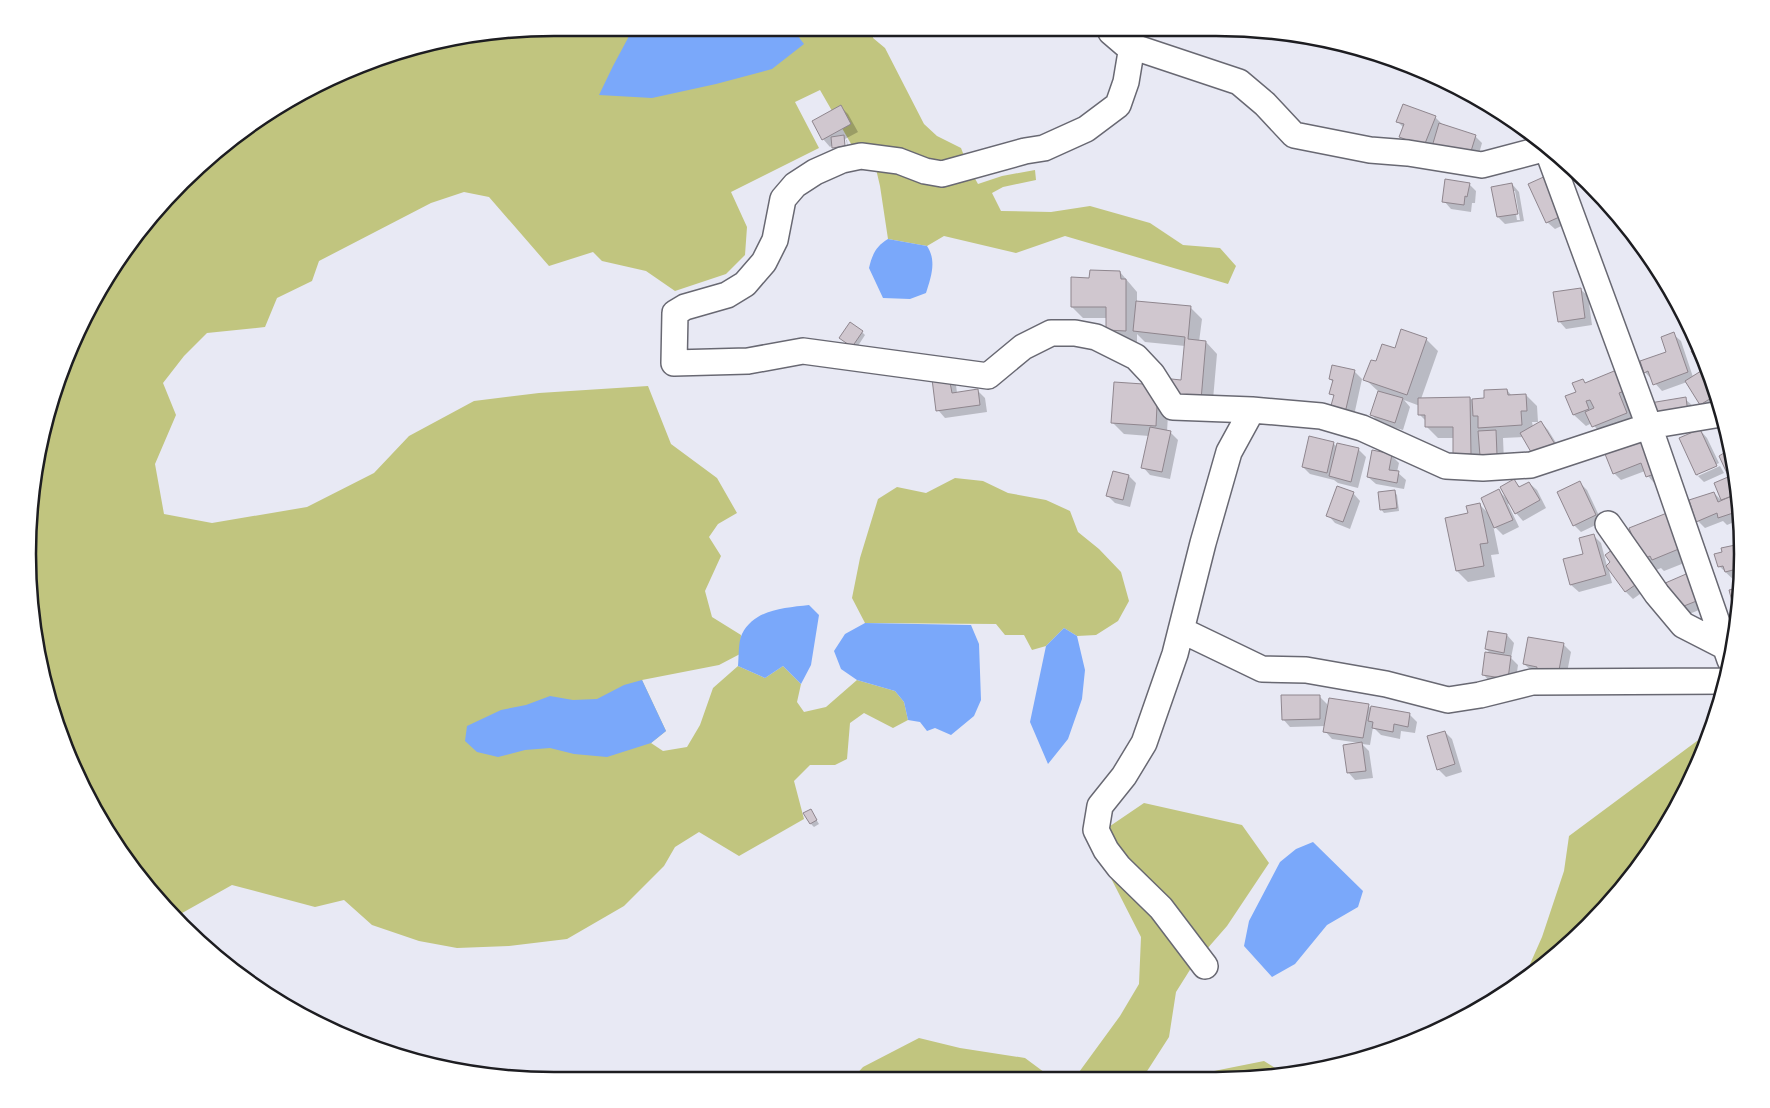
<svg xmlns="http://www.w3.org/2000/svg" width="1770" height="1108" font-family="'Fira Sans Condensed',sans-serif">
	<style>
		.green { fill: #c1c57f }
		.water { fill: #7aa8fa }
		.shadow { fill: #0003; fill-rule: evenodd }
		.building { fill: #d0c7cf; stroke: #8f868e }
		.lines { fill: none; stroke-linecap: round; stroke-linejoin: round }
		.minor-casing { stroke: #686872; stroke-width: 28 }
		.minor { stroke: #fff; stroke-width: 25 }
		.rim { fill: none; stroke: #1d1d21; stroke-width: 2.5 }
	</style>
	<rect width="100%" height="100%" fill="#e8e9f4"/>
	<!-- green -->
	<path class="green" d="M 485,32 L 873,32 L 873,38 L 885,48 L 924,124 L 937,136 L 961,148 L 968,166 L 978,184 L 1002,176 L 1035,170 L 1036,180 L 1003,187 L 992,193 L 1001,211 L 1051,212 L 1090,206 L 1150,223 L 1183,245 L 1220,248 L 1236,266 L 1228,284 L 1065,236 L 1016,253 L 944,236 L 927,246 L 888,239 L 880,186 L 872,152 L 854,149 L 820,90 L 795,102 L 819,148 L 731,192 L 747,227 L 745,255 L 726,274 L 675,291 L 646,271 L 602,261 L 593,252 L 549,266 L 489,197 L 464,192 L 431,203 L 319,261 L 312,281 L 277,298 L 265,327 L 207,333 L 184,356 L 163,383 L 176,415 L 155,464 L 164,514 L 212,523 L 307,507 L 374,473 L 409,436 L 474,401 L 539,393 L 648,386 L 671,444 L 717,478 L 737,513 L 718,524 L 709,537 L 721,556 L 705,591 L 712,617 L 741,635 L 740,654 L 719,665 L 642,680 L 666,731 L 651,743 L 663,751 L 687,747 L 700,725 L 713,688 L 738,666 L 765,678 L 783,666 L 801,684 L 797,702 L 804,712 L 826,707 L 857,680 L 895,691 L 904,702 L 908,720 L 893,728 L 864,713 L 850,723 L 847,759 L 835,765 L 810,765 L 794,781 L 804,819 L 739,856 L 699,832 L 675,847 L 664,866 L 624,906 L 567,939 L 509,946 L 457,948 L 419,941 L 372,925 L 344,900 L 315,907 L 232,885 L 175,917 L 158,901 L 116,846 L 68,756 L 46,691 L 28,554 L 38,452 L 56,384 L 98,291 L 136,233 L 207,158 L 261,116 L 385,55 Z
		M 955,478 L 983,481 L 1008,493 L 1046,500 L 1070,511 L 1078,532 L 1099,549 L 1121,572 L 1129,601 L 1118,621 L 1096,635 L 1077,636 L 1064,628 L 1046,646 L 1032,650 L 1024,635 L 1005,635 L 996,624 L 865,623 L 852,598 L 860,558 L 878,499 L 897,487 L 926,493 Z
		M 1701,738 L 1706,739 L 1688,787 L 1634,875 L 1537,972 L 1523,980 L 1542,937 L 1564,871 L 1569,836 Z
		M 1144,803 L 1242,825 L 1269,863 L 1227,926 L 1193,965 L 1176,992 L 1169,1037 L 1142,1079 L 1074,1079 L 1120,1016 L 1139,984 L 1141,937 L 1091,839 Z
		M 919,1038 L 960,1048 L 1025,1058 L 1052,1078 L 853,1078 L 863,1067 Z
		M 1264,1061 L 1285,1074 L 1251,1079 L 1209,1079 L 1209,1072 Z"/>
	<!-- water -->
	<path class="water" d="M 629,32 L 795,32 L 804,44 L 772,69 L 716,84 L 652,98 L 599,95 L 613,66 L 628,38 Z
		M 888,239 L 927,246 C 937,261 931,277 926,293 L 910,299 L 883,298 L 869,268 C 872,255 876,246 888,239 Z
		M 809,605 L 819,615 L 811,665 L 801,684 L 783,666 L 765,678 L 738,666 C 739,657 738,642 742,634 C 755,609 784,608 809,605 Z
		M 865,623 L 971,625 L 979,644 L 981,700 L 974,716 L 951,735 L 935,728 L 927,731 L 920,722 L 908,720 L 904,702 L 895,691 L 857,680 L 841,669 L 834,651 L 845,634 Z
		M 1064,628 L 1077,636 L 1085,670 L 1082,699 L 1068,739 L 1048,764 L 1030,722 L 1046,646 Z
		M 642,680 L 666,731 L 651,743 L 607,757 L 574,754 L 550,748 L 525,750 L 498,757 L 477,752 L 465,741 L 467,726 L 501,710 L 526,705 L 550,696 L 573,700 L 597,699 L 624,685 Z
		M 1313,842 L 1363,891 L 1358,907 L 1327,925 L 1295,964 L 1272,977 L 1244,946 L 1249,921 L 1280,862 L 1296,849 Z"/>
	<!-- shadow -->
	<path class="shadow" d="M 841,107 L 848,114 L 858,132 L 845,139 L 847,140 L 848,149 L 846,139 L 843,139 L 845,149 L 837,150 L 833,145 L 830,147 L 823,139 Z
		M 1435,117 L 1442,124 L 1475,136 L 1482,143 L 1475,168 L 1408,144 L 1400,136 L 1404,128 L 1398,122 Z
		M 1548,176 L 1572,221 L 1555,229 L 1547,222 Z
		M 1469,184 L 1476,191 L 1475,203 L 1472,203 L 1471,212 L 1451,209 L 1444,201 Z
		M 1512,184 L 1519,192 L 1524,221 L 1505,224 L 1498,217 ZM 1512,191 L 1515,191 L 1520,220 L 1517,220 Z
		M 1120,272 L 1137,292 L 1137,302 L 1190,307 L 1202,319 L 1199,342 L 1206,342 L 1217,354 L 1212,411 L 1182,381 L 1185,346 L 1145,342 L 1137,334 L 1137,342 L 1118,341 L 1107,330 L 1107,318 L 1083,318 L 1072,307 L 1091,279 Z
		M 1580,289 L 1588,296 L 1592,325 L 1566,329 L 1559,321 Z
		M 862,332 L 865,335 L 856,349 L 841,338 Z
		M 1673,334 L 1681,341 L 1693,377 L 1701,373 L 1708,380 L 1717,393 L 1719,405 L 1708,412 L 1701,404 L 1687,382 L 1662,391 L 1645,372 L 1667,353 Z
		M 1426,339 L 1438,351 L 1421,399 L 1470,398 L 1474,402 L 1486,399 L 1507,390 L 1512,396 L 1526,395 L 1537,406 L 1538,422 L 1532,422 L 1533,427 L 1541,422 L 1548,430 L 1563,454 L 1524,437 L 1503,438 L 1504,462 L 1466,466 L 1455,438 L 1438,438 L 1427,427 L 1427,422 L 1420,415 L 1420,406 L 1404,400 L 1410,407 L 1403,430 L 1379,423 L 1372,415 L 1379,392 L 1365,379 L 1377,363 L 1395,350 Z
		M 1698,349 L 1707,369 L 1705,370 L 1702,367 Z
		M 1354,371 L 1362,379 L 1353,420 L 1331,393 L 1333,382 L 1330,379 Z
		M 1619,371 L 1638,424 L 1604,438 L 1592,423 L 1586,426 L 1574,415 L 1567,396 L 1577,392 L 1582,380 L 1586,384 Z
		M 949,378 L 956,385 L 957,393 L 978,391 L 985,398 L 987,412 L 945,418 L 938,410 Z
		M 1169,398 L 1167,432 L 1170,432 L 1178,440 L 1170,479 L 1150,475 L 1143,467 L 1149,436 L 1124,434 L 1113,423 Z
		M 1685,399 L 1693,406 L 1695,421 L 1652,404 Z
		M 1724,425 L 1738,486 L 1738,493 L 1736,489 L 1734,490 L 1738,498 L 1736,499 L 1739,502 L 1739,520 L 1727,525 L 1723,521 L 1705,528 L 1698,521 L 1714,493 L 1723,502 L 1716,483 L 1728,479 L 1733,484 Z
		M 1700,430 L 1707,438 L 1719,463 L 1698,473 L 1698,476 L 1720,466 L 1724,473 L 1704,482 L 1697,475 L 1681,439 Z
		M 1648,438 L 1668,479 L 1655,484 L 1648,476 L 1645,471 L 1621,480 L 1614,473 Z
		M 1333,443 L 1337,447 L 1358,449 L 1366,457 L 1358,488 L 1338,483 L 1334,480 L 1310,474 L 1303,467 Z
		M 1391,455 L 1399,463 L 1397,472 L 1406,480 L 1404,489 L 1376,484 L 1368,477 Z
		M 1129,476 L 1136,483 L 1130,507 L 1115,503 L 1108,496 Z
		M 1514,481 L 1521,488 L 1529,483 L 1537,490 L 1546,508 L 1523,521 L 1516,513 L 1510,503 L 1508,504 L 1519,527 L 1503,535 L 1493,525 L 1499,554 L 1491,555 L 1495,577 L 1468,582 L 1457,571 L 1469,514 L 1480,505 L 1489,514 L 1499,491 L 1508,500 Z
		M 1580,483 L 1587,490 L 1602,522 L 1581,532 L 1574,525 Z
		M 1394,491 L 1397,495 L 1399,511 L 1384,513 L 1381,509 Z
		M 1353,493 L 1360,501 L 1350,529 L 1335,523 L 1328,515 Z
		M 1671,512 L 1697,558 L 1664,571 L 1661,568 L 1654,571 L 1643,559 Z
		M 1593,535 L 1601,543 L 1607,566 L 1647,589 L 1633,599 L 1626,592 L 1608,567 L 1612,583 L 1579,592 L 1571,585 Z
		M 1740,545 L 1741,582 L 1737,583 L 1719,566 L 1724,553 Z
		M 1665,584 L 1711,605 L 1682,617 Z
		M 1507,635 L 1514,643 L 1511,658 L 1518,665 L 1515,686 L 1490,682 L 1483,674 L 1491,654 L 1486,649 Z
		M 1563,644 L 1571,652 L 1564,688 L 1532,671 L 1524,664 Z
		M 1319,696 L 1327,704 L 1327,710 L 1368,706 L 1372,709 L 1409,714 L 1417,722 L 1415,733 L 1401,731 L 1400,739 L 1381,735 L 1373,727 L 1370,745 L 1362,744 L 1369,751 L 1373,778 L 1355,780 L 1348,772 L 1360,743 L 1332,739 L 1325,731 L 1326,726 L 1290,727 L 1283,719 Z
		M 1445,732 L 1452,739 L 1462,772 L 1446,777 L 1438,769 Z
		M 811,811 L 819,824 L 814,827 L 811,824 Z"/>
	<!-- building -->
	<path class="building" d="M 1403,104 L 1436,116 L 1424,146 L 1399,137 L 1404,124 L 1396,122 Z
		M 841,105 L 851,124 L 822,140 L 812,121 Z
		M 1439,123 L 1476,135 L 1468,161 L 1431,150 Z
		M 844,135 L 845,146 L 832,148 L 831,137 Z
		M 1548,175 L 1566,214 L 1546,223 L 1528,184 Z
		M 1445,179 L 1470,183 L 1467,197 L 1465,196 L 1464,205 L 1442,202 Z
		M 1512,183 L 1518,214 L 1497,217 L 1491,187 Z
		M 1090,270 L 1120,271 L 1121,279 L 1126,279 L 1126,331 L 1106,330 L 1106,307 L 1071,307 L 1071,277 L 1089,278 Z
		M 1581,288 L 1585,318 L 1558,322 L 1553,292 Z
		M 1136,301 L 1191,306 L 1188,339 L 1206,341 L 1201,400 L 1170,397 L 1162,378 L 1181,380 L 1185,337 L 1133,331 Z
		M 850,322 L 863,331 L 852,347 L 839,338 Z
		M 1401,329 L 1427,338 L 1407,395 L 1363,380 L 1371,360 L 1376,361 L 1382,344 L 1395,348 Z
		M 1674,332 L 1688,372 L 1653,385 L 1648,371 L 1644,373 L 1640,361 L 1666,352 L 1661,337 Z
		M 1698,347 L 1706,365 L 1701,368 L 1691,351 Z
		M 1332,365 L 1355,370 L 1345,413 L 1330,409 L 1334,395 L 1329,394 L 1333,380 L 1329,379 Z
		M 1619,369 L 1627,390 L 1619,393 L 1627,413 L 1592,427 L 1585,412 L 1594,408 L 1590,400 L 1586,401 L 1589,409 L 1573,415 L 1565,396 L 1576,392 L 1572,383 L 1583,379 L 1585,383 Z
		M 1701,371 L 1716,395 L 1700,405 L 1685,381 Z
		M 949,377 L 952,393 L 978,389 L 980,405 L 936,411 L 932,379 Z
		M 1114,382 L 1158,385 L 1156,426 L 1111,423 Z
		M 1507,389 L 1508,395 L 1526,394 L 1527,411 L 1521,411 L 1522,425 L 1478,428 L 1478,416 L 1473,416 L 1472,399 L 1484,398 L 1484,390 Z
		M 1378,391 L 1403,398 L 1395,423 L 1370,415 Z
		M 1470,397 L 1471,454 L 1453,455 L 1453,427 L 1425,427 L 1425,415 L 1418,415 L 1418,398 Z
		M 1686,397 L 1688,414 L 1653,420 L 1650,403 Z
		M 1541,421 L 1556,446 L 1535,459 L 1520,433 Z
		M 1724,424 L 1738,486 L 1738,497 L 1719,456 L 1727,451 L 1718,426 Z
		M 1150,427 L 1171,431 L 1162,472 L 1141,468 Z
		M 1700,429 L 1717,466 L 1696,475 L 1679,438 Z
		M 1496,430 L 1497,455 L 1480,456 L 1478,431 Z
		M 1309,436 L 1334,442 L 1327,473 L 1302,467 Z
		M 1648,437 L 1662,471 L 1646,477 L 1641,463 L 1613,474 L 1605,454 Z
		M 1337,443 L 1359,448 L 1351,482 L 1329,476 Z
		M 1372,450 L 1392,454 L 1389,470 L 1399,471 L 1397,483 L 1367,477 Z
		M 1113,471 L 1129,475 L 1123,500 L 1106,496 Z
		M 1728,477 L 1735,495 L 1721,500 L 1714,483 Z
		M 1514,479 L 1519,487 L 1529,482 L 1540,500 L 1515,514 L 1500,487 Z
		M 1580,481 L 1596,515 L 1573,526 L 1557,492 Z
		M 1337,486 L 1354,492 L 1343,522 L 1326,516 Z
		M 1499,489 L 1513,520 L 1494,528 L 1481,498 Z
		M 1395,490 L 1397,508 L 1380,510 L 1378,492 Z
		M 1714,492 L 1718,502 L 1734,495 L 1739,511 L 1718,518 L 1717,513 L 1696,522 L 1689,500 Z
		M 1480,503 L 1488,543 L 1480,544 L 1484,566 L 1456,571 L 1445,518 L 1468,513 L 1466,506 Z
		M 1672,511 L 1686,546 L 1652,560 L 1650,556 L 1642,560 L 1629,528 Z
		M 1594,534 L 1606,575 L 1570,585 L 1563,559 L 1583,554 L 1579,538 Z
		M 1740,544 L 1741,584 L 1737,569 L 1725,572 L 1723,566 L 1718,567 L 1714,554 L 1722,552 L 1721,548 Z
		M 1616,547 L 1641,581 L 1625,592 L 1606,566 L 1610,562 L 1605,555 Z
		M 1693,571 L 1704,598 L 1674,610 L 1663,584 Z
		M 1741,587 L 1739,604 L 1733,605 L 1729,590 Z
		M 1488,631 L 1507,634 L 1504,653 L 1485,649 Z
		M 1528,637 L 1564,643 L 1557,681 L 1535,677 L 1537,667 L 1523,664 Z
		M 1485,652 L 1511,656 L 1508,679 L 1482,675 Z
		M 1281,695 L 1320,695 L 1320,719 L 1282,720 Z
		M 1329,698 L 1369,704 L 1363,738 L 1323,732 Z
		M 1371,706 L 1410,713 L 1408,727 L 1394,724 L 1393,732 L 1372,728 L 1373,722 L 1368,721 Z
		M 1445,731 L 1455,764 L 1437,770 L 1427,736 Z
		M 1362,742 L 1366,771 L 1347,773 L 1343,745 Z
		M 811,809 L 817,820 L 810,824 L 803,813 Z"/>
	<g class="lines">
		<defs>
			<path id="minor" d="M 1111,32 L 1125,44 L 1239,82 L 1265,104 L 1294,135 L 1370,150 L 1408,153 L 1482,165 L 1547,148
				M 1132,46 L 1126,82 L 1118,105 L 1086,129 L 1044,148 L 1025,151 L 942,174 L 925,171 L 899,161 L 861,156 L 842,160 L 815,172 L 795,185 L 783,199 L 775,240 L 764,262 L 745,284 L 727,295 L 685,307 L 675,313 L 674,363 L 748,361 L 803,351 L 988,376 L 1023,347 L 1051,333 L 1075,333 L 1096,337 L 1136,357 L 1152,374 L 1173,407 L 1252,410 L 1321,416 L 1362,428 L 1446,466 L 1483,468 L 1531,465 L 1649,426 L 1721,414
				M 1546,146 L 1649,426 L 1730,660
				M 1608,524 L 1657,594 L 1683,625 L 1724,646
				M 1181,630 L 1262,669 L 1306,670 L 1386,684 L 1448,700 L 1480,695 L 1532,682 L 1726,681
				M 1205,966 L 1161,908 L 1119,867 L 1106,850 L 1096,830 L 1100,806 L 1124,776 L 1144,743 L 1175,654 L 1203,543 L 1229,452 L 1252,410"/>
		</defs>
		<!-- minor casing -->
		<use href="#minor" class="minor-casing"/>
		<!-- minor -->
		<use href="#minor" class="minor"/>
	</g>
	<!-- crop -->
	<path d="M0 0H1770V1108H0ZM554 36H1216A518 518 0 0 1 1734 554V554A518 518 0 0 1 1216 1072H554A518 518 0 0 1 36 554V554A518 518 0 0 1 554 36Z" fill="#fff" fill-rule="evenodd"/>
	<path class="rim" d="M554 36H1216A518 518 0 0 1 1734 554V554A518 518 0 0 1 1216 1072H554A518 518 0 0 1 36 554V554A518 518 0 0 1 554 36Z"/>
</svg>
